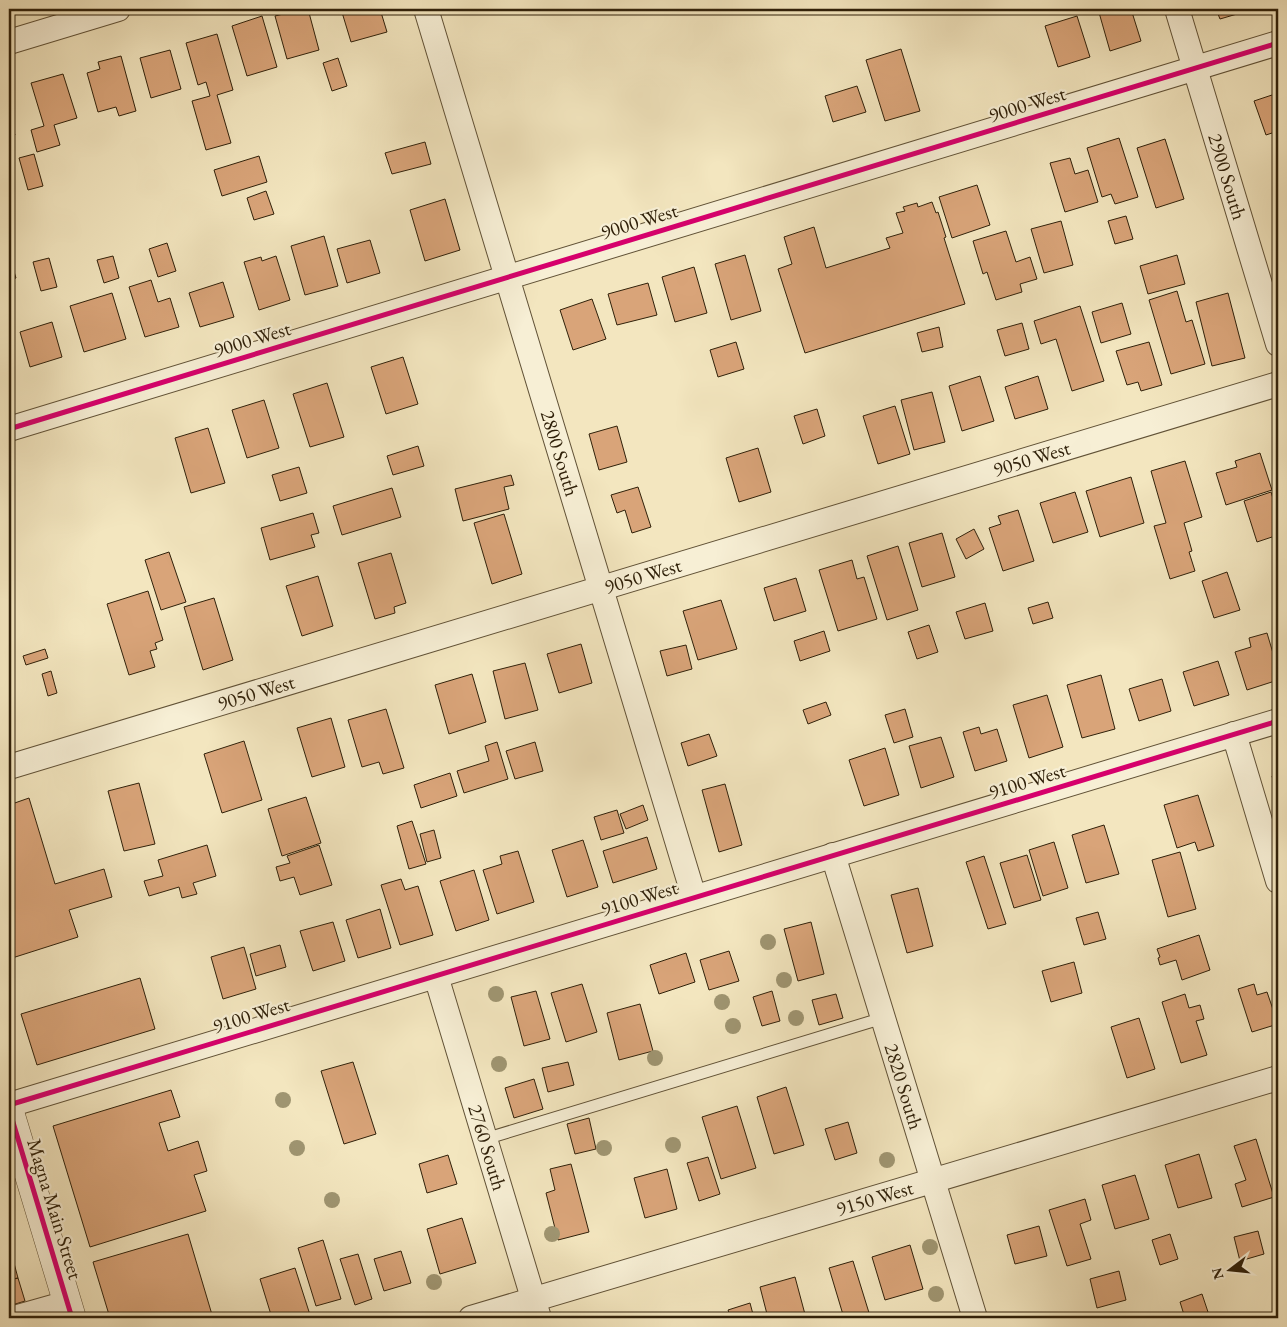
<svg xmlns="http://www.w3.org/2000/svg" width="1287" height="1327" font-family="'EB Garamond',serif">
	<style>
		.building { fill: #d9a479; stroke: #30210a }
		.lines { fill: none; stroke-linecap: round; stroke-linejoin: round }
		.service-casing { stroke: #615237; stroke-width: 13 }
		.minor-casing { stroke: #615237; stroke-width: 26 }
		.tertiary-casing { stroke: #615237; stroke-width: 29 }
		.service { stroke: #f7efd5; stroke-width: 11 }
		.minor { stroke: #f7efd5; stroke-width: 24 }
		.tertiary { stroke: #f7efd5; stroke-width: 28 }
		.cycleway-casing { stroke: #f7efd5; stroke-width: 8 }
		.cycleway { stroke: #d6006c; stroke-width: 5 }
		.tree { fill: #9f9571 }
		.labels { text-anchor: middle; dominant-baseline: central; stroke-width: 4.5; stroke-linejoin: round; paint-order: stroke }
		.street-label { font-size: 20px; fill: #30210a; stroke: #f7efd5 }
	</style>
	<rect width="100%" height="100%" fill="#f3e6bf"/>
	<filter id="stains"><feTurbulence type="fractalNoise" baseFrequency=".004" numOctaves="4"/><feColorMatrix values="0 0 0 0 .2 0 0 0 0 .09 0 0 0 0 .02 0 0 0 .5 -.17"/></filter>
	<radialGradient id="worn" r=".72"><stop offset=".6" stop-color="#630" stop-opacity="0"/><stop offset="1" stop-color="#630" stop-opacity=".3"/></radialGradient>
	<!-- building -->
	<path class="building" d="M 303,9 L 308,9 L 319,50 L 287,59 L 275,16 Z
		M 341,9 L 380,9 L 387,32 L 351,42 Z
		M 1098,9 L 1131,9 L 1141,41 L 1110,51 Z
		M 1216,9 L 1235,9 L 1237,14 L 1220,19 Z
		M 262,16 L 277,67 L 247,76 L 232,26 Z
		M 1077,16 L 1090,57 L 1058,67 L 1045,26 Z
		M 217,34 L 233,90 L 217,95 L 231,143 L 206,150 L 192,101 L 210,96 L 206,82 L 198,85 L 186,43 Z
		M 901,49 L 920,111 L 885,121 L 866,60 Z
		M 170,50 L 181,89 L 151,98 L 140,58 Z
		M 121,56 L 136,111 L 119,116 L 116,107 L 98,112 L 87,73 L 100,69 L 98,62 Z
		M 338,58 L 347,86 L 332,91 L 323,63 Z
		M 63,74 L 77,118 L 54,125 L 60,145 L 37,152 L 31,130 L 44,126 L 31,83 Z
		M 857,86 L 866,112 L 833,122 L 825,96 Z
		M 1278,93 L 1278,131 L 1266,135 L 1254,101 Z
		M 9,116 L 15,135 L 9,137 Z
		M 1119,138 L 1138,197 L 1115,204 L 1111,194 L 1102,197 L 1087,148 Z
		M 1165,139 L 1184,199 L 1156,208 L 1137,148 Z
		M 425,142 L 431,164 L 392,174 L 385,153 Z
		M 34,154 L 43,186 L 28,190 L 19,158 Z
		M 259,156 L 267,182 L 222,196 L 214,170 Z
		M 1070,158 L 1075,174 L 1088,170 L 1098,202 L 1065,212 L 1050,163 Z
		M 977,185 L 990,225 L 952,238 L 939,197 Z
		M 266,191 L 274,214 L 254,220 L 247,198 Z
		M 445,199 L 460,250 L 425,261 L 410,210 Z
		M 932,202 L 936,213 L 938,212 L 946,237 L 944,238 L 965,304 L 805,353 L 778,269 L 792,264 L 784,237 L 814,227 L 826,268 L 890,248 L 886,238 L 903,233 L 896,213 L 905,211 L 903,207 L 917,203 L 918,207 Z
		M 1126,216 L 1133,239 L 1115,244 L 1108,221 Z
		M 1061,221 L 1073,265 L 1044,273 L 1031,229 Z
		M 1006,231 L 1016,262 L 1030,257 L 1037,279 L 1020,284 L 1022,292 L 996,300 L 987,272 L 983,274 L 973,241 Z
		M 324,236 L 338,286 L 305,295 L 291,246 Z
		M 370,240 L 380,273 L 347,283 L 337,249 Z
		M 167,243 L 176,271 L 158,277 L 149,249 Z
		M 745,255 L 761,311 L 731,320 L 715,264 Z
		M 1177,255 L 1185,284 L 1148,294 L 1140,266 Z
		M 113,256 L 119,278 L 104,283 L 97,260 Z
		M 276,256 L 290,300 L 259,310 L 244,262 L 261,257 L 262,261 Z
		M 49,258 L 57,287 L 41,291 L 33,262 Z
		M 12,265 L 16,278 L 9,280 L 9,266 Z
		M 694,267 L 707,313 L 675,322 L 662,277 Z
		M 151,280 L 158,302 L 170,298 L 179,327 L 145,337 L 129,287 Z
		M 223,282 L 234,317 L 200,327 L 189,293 Z
		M 648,283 L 657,315 L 617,325 L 608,294 Z
		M 1177,291 L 1186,322 L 1192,320 L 1205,364 L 1171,374 L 1149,300 Z
		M 112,293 L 126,339 L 84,352 L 70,306 Z
		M 1228,293 L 1245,358 L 1212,366 L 1196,302 Z
		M 592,299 L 606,339 L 573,350 L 560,310 Z
		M 1122,303 L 1131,334 L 1101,343 L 1092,312 Z
		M 1080,306 L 1104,381 L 1072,391 L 1056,339 L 1041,344 L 1034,321 Z
		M 52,322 L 62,357 L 30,367 L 20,332 Z
		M 1022,323 L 1029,349 L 1005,356 L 997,330 Z
		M 939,327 L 943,347 L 922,352 L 917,333 Z
		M 736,342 L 744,369 L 718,377 L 710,350 Z
		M 1149,342 L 1162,385 L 1141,391 L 1138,382 L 1127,385 L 1116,351 Z
		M 403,357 L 418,404 L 386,414 L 371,367 Z
		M 980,376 L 994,421 L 962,431 L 949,386 Z
		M 1038,376 L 1048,409 L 1015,419 L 1005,387 Z
		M 327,383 L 344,437 L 310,447 L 293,394 Z
		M 932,392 L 945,442 L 914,450 L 901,400 Z
		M 264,400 L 279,448 L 247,458 L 232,410 Z
		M 895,406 L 910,454 L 878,464 L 863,416 Z
		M 817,409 L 825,436 L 803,444 L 794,416 Z
		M 617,426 L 627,462 L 599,470 L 589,434 Z
		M 208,428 L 225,483 L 191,493 L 175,438 Z
		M 418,446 L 424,466 L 393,475 L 387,456 Z
		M 758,448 L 771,492 L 739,502 L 726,458 Z
		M 1260,453 L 1272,490 L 1226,505 L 1216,473 L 1237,467 L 1235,461 Z
		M 1185,461 L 1202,517 L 1184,523 L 1192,551 L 1189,552 L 1195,571 L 1170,579 L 1154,526 L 1166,523 L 1151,471 Z
		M 299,467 L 307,493 L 280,501 L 272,475 Z
		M 511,475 L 514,485 L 504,487 L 509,509 L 463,521 L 455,489 Z
		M 1131,477 L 1144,523 L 1100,537 L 1086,491 Z
		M 638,487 L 651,527 L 632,533 L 625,510 L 617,513 L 611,495 Z
		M 392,488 L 401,517 L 342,535 L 333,506 Z
		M 1075,492 L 1088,532 L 1053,543 L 1040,503 Z
		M 1271,492 L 1278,515 L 1278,535 L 1257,542 L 1244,501 Z
		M 1018,510 L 1034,561 L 1003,571 L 989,528 L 1001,524 L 998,516 Z
		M 313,513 L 319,533 L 311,535 L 315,547 L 270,560 L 261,528 Z
		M 504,514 L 522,574 L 492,584 L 474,523 Z
		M 974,529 L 984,549 L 966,559 L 956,539 Z
		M 942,533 L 955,577 L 922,587 L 909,543 Z
		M 898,546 L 918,610 L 887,620 L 867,556 Z
		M 169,552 L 186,602 L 161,610 L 145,560 Z
		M 391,553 L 406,603 L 394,607 L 395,613 L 375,619 L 358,563 Z
		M 852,560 L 857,579 L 864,577 L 877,619 L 838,631 L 819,570 Z
		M 1227,572 L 1240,610 L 1214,618 L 1202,581 Z
		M 318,576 L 333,626 L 302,636 L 286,586 Z
		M 796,578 L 806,611 L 774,621 L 764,588 Z
		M 148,591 L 163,640 L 155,643 L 157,649 L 150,651 L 155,667 L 129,675 L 107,604 Z
		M 214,598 L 233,660 L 203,670 L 184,607 Z
		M 721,600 L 737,649 L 698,660 L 683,611 Z
		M 1048,602 L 1053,618 L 1033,624 L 1028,608 Z
		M 985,603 L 993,631 L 965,639 L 956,612 Z
		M 929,625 L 938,652 L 917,659 L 908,632 Z
		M 824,631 L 830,651 L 800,661 L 794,641 Z
		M 1267,633 L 1278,670 L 1278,680 L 1247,690 L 1235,652 L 1251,647 L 1249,638 Z
		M 581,644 L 592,683 L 559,693 L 547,654 Z
		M 686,645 L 692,669 L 667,676 L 660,651 Z
		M 45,649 L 48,658 L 26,665 L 23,656 Z
		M 1218,661 L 1229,695 L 1194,706 L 1183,672 Z
		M 525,663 L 538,710 L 505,719 L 493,671 Z
		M 51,671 L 57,693 L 48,696 L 42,674 Z
		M 472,674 L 486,722 L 449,734 L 435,685 Z
		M 1101,675 L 1115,729 L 1082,738 L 1067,685 Z
		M 1162,679 L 1171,711 L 1139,721 L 1129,689 Z
		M 1047,695 L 1063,747 L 1029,758 L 1013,705 Z
		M 826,702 L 831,715 L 808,724 L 803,710 Z
		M 386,709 L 404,768 L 383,774 L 379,762 L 362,767 L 348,720 Z
		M 905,709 L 913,737 L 894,743 L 885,715 Z
		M 331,718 L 345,767 L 312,777 L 297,728 Z
		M 979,727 L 981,734 L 997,729 L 1007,761 L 975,771 L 963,732 Z
		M 709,734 L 717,756 L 688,766 L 681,743 Z
		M 941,737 L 954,777 L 921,788 L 909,746 Z
		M 244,741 L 262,800 L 222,813 L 204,754 Z
		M 497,742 L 508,779 L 464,793 L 457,771 L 489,761 L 485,746 Z
		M 535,742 L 543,771 L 515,779 L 506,751 Z
		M 885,748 L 899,795 L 864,806 L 849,760 Z
		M 450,773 L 457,796 L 421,808 L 414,785 Z
		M 1278,774 L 1278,798 L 1272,776 Z
		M 139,783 L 155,844 L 124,851 L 108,791 Z
		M 725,784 L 742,845 L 719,852 L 702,790 Z
		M 1198,795 L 1214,846 L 1198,851 L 1195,842 L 1177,848 L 1164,805 Z
		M 306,797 L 321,843 L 282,856 L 268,809 Z
		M 29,798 L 55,884 L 104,869 L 112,897 L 69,910 L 78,937 L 9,959 L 9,805 Z
		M 643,805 L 648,820 L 626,829 L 620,814 Z
		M 617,810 L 624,833 L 601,840 L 594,817 Z
		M 412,821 L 426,864 L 409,869 L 397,826 Z
		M 1104,825 L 1119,874 L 1086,883 L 1072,835 Z
		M 434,830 L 441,858 L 427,862 L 420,834 Z
		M 647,837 L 657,869 L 613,883 L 603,851 Z
		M 583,840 L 598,887 L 567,897 L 552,850 Z
		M 1054,842 L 1068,888 L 1043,896 L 1029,850 Z
		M 207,845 L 216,876 L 193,883 L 197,894 L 182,898 L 179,887 L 149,896 L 144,881 L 163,876 L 158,860 Z
		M 319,845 L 332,885 L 300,895 L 294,877 L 280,881 L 276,867 L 290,863 L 287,856 Z
		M 518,851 L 534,902 L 497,914 L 483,870 L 502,864 L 500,856 Z
		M 1180,852 L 1196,909 L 1168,917 L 1152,860 Z
		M 1027,855 L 1041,900 L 1014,908 L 1000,863 Z
		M 984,856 L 1006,924 L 988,929 L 966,862 Z
		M 474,870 L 489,920 L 456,931 L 440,881 Z
		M 401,879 L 405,890 L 418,886 L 433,935 L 400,945 L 381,885 Z
		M 918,888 L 933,946 L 907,953 L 891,895 Z
		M 380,909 L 391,948 L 358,958 L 346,920 Z
		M 1098,912 L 1106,939 L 1084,945 L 1076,918 Z
		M 333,922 L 345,961 L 313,971 L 300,931 Z
		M 811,922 L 824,974 L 798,981 L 784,929 Z
		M 1199,935 L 1210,970 L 1182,980 L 1176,960 L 1160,965 L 1158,958 L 1160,957 L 1157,949 Z
		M 280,945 L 286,967 L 256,976 L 250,954 Z
		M 244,947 L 256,989 L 223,999 L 211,957 Z
		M 729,951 L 739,981 L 709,990 L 700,960 Z
		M 686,953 L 695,982 L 659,994 L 650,965 Z
		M 1074,962 L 1082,993 L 1051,1002 L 1042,971 Z
		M 140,978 L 155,1029 L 37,1065 L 21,1014 Z
		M 582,984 L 597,1032 L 566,1042 L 551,993 Z
		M 1254,984 L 1257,995 L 1267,992 L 1278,1024 L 1252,1032 L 1238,989 Z
		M 536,991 L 550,1039 L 524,1046 L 511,997 Z
		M 772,991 L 780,1021 L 762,1026 L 753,997 Z
		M 836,994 L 843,1018 L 819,1025 L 812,1000 Z
		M 1185,994 L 1189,1008 L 1200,1005 L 1204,1019 L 1196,1021 L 1207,1055 L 1181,1063 L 1162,1002 Z
		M 640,1004 L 653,1051 L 619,1060 L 607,1013 Z
		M 1139,1018 L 1155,1069 L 1127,1078 L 1111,1027 Z
		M 353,1062 L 376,1134 L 344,1144 L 321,1071 Z
		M 568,1062 L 574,1085 L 548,1092 L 542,1068 Z
		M 534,1079 L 543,1109 L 514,1118 L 505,1088 Z
		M 786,1087 L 804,1145 L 774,1154 L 757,1097 Z
		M 171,1090 L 180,1117 L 159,1123 L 168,1151 L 198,1141 L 207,1171 L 194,1175 L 206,1211 L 90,1247 L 53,1126 Z
		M 737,1106 L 756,1168 L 721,1179 L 702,1117 Z
		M 589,1118 L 596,1149 L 575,1154 L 567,1124 Z
		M 848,1122 L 857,1153 L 835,1160 L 825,1129 Z
		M 1256,1139 L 1274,1197 L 1242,1207 L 1235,1184 L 1246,1180 L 1234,1146 Z
		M 1199,1154 L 1212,1198 L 1178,1208 L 1165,1165 Z
		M 448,1155 L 457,1184 L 427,1193 L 419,1164 Z
		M 708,1157 L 720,1194 L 699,1201 L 687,1163 Z
		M 571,1164 L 589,1232 L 558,1240 L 546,1193 L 555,1190 L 550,1169 Z
		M 667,1169 L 677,1209 L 645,1218 L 634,1178 Z
		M 1135,1175 L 1149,1219 L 1115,1229 L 1102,1185 Z
		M 1085,1199 L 1091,1220 L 1080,1224 L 1091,1259 L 1067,1266 L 1049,1210 Z
		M 462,1218 L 476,1263 L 440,1274 L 427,1229 Z
		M 1039,1226 L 1047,1256 L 1015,1264 L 1007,1235 Z
		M 1258,1231 L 1264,1254 L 1240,1261 L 1234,1237 Z
		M 188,1234 L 213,1318 L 110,1318 L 93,1262 Z
		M 1170,1234 L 1178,1259 L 1160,1265 L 1152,1240 Z
		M 323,1240 L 341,1299 L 316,1306 L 298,1248 Z
		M 910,1245 L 923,1289 L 885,1300 L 872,1257 Z
		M 401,1251 L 411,1283 L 384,1291 L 374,1259 Z
		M 11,1252 L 18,1278 L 9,1280 L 9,1253 Z
		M 358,1254 L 372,1299 L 355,1305 L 340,1259 Z
		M 853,1261 L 870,1316 L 864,1318 L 844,1318 L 829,1268 Z
		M 295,1268 L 311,1318 L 272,1318 L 260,1279 Z
		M 1119,1271 L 1126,1300 L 1097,1308 L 1090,1279 Z
		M 795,1277 L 806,1318 L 768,1318 L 760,1287 Z
		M 18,1278 L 25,1301 L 9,1306 L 9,1280 Z
		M 1202,1294 L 1209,1315 L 1198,1318 L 1185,1318 L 1180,1302 Z
		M 750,1303 L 754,1318 L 731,1318 L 728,1310 Z"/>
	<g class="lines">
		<defs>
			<path id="service" d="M 485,1139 L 883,1018"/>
			<g id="minor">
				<path id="s1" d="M 426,9 L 694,897"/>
				<path id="s2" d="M 1177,9 L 1278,344"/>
				<path d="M 9,42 L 118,9"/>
				<path d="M 9,429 L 1278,43"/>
				<path d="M 1234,734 L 1278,881"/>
				<path id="s3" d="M 9,767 L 1278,384"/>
				<path id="s4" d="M 833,855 L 975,1318"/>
				<path id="s5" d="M 436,976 L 539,1318"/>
				<path d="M 9,1105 L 1278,721"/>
				<path d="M 14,1318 L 67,1303"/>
				<path id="s6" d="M 471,1318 L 1278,1078"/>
			</g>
			<path id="tertiary" d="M 9,1109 L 72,1318"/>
		</defs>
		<!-- service casing -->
		<use href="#service" class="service-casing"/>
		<!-- minor casing -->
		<use href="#minor" class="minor-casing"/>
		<!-- tertiary casing -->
		<use href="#tertiary" class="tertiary-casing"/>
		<!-- service -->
		<use href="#service" class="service"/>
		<!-- minor -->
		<use href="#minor" class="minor"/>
		<!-- tertiary -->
		<use href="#tertiary" class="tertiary"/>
		<defs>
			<path id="cycleway" d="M 9,429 L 1278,43
				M 9,1105 L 1278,721
				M 9,1109 L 72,1318"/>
		</defs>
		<!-- cycleway casing -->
		<use href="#cycleway" class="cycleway-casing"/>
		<!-- cycleway -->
		<use href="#cycleway" class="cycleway"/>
	</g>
	<!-- trees -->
	<g class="tree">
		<circle cx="768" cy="942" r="8"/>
		<circle cx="784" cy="980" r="8"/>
		<circle cx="496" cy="994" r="8"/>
		<circle cx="722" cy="1002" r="8"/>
		<circle cx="796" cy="1018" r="8"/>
		<circle cx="733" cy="1026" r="8"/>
		<circle cx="655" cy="1058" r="8"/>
		<circle cx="499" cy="1064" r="8"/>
		<circle cx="283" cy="1100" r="8"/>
		<circle cx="673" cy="1145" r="8"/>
		<circle cx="297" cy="1148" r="8"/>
		<circle cx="604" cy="1148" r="8"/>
		<circle cx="887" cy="1160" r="8"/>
		<circle cx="332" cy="1200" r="8"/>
		<circle cx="552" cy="1234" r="8"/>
		<circle cx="930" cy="1247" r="8"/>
		<circle cx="434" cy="1282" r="8"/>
		<circle cx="936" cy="1294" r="8"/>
	</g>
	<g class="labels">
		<!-- street labels -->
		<g class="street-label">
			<text transform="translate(1027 104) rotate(-17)">9000 West</text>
			<text stroke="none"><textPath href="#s2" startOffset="175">2900 South</textPath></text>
			<text transform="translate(639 221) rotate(-17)">9000 West</text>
			<text transform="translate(252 339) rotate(-17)">9000 West</text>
			<text stroke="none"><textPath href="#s1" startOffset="464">2800 South</textPath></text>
			<text stroke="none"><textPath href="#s3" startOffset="1068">9050 West</textPath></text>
			<text stroke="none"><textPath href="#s3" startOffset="662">9050 West</textPath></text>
			<text stroke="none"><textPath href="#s3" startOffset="258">9050 West</textPath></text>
			<text transform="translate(1027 781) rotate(-17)">9100 West</text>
			<text transform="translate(639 898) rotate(-17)">9100 West</text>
			<text transform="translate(251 1015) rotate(-17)">9100 West</text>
			<text stroke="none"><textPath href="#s4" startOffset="242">2820 South</textPath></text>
			<text stroke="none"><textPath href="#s5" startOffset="179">2760 South</textPath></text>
			<text stroke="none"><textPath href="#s6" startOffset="421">9150 West</textPath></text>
			<text transform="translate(55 1209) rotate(73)">Magna Main Street</text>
		</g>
	</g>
	<!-- margin -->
	<rect width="1287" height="1327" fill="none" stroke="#f3e6bf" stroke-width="30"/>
	<rect x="10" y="10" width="1267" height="1307" fill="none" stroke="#30210a" stroke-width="2.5"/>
	<rect x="15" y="15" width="1257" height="1297" fill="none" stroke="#30210a"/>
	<!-- north arrow -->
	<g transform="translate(1230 1270) rotate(254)" stroke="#f7efd5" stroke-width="4" paint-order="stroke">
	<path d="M0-4L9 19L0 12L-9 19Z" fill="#30210a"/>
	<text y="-8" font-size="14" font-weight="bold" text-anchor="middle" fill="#30210a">N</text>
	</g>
	<rect width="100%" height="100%" filter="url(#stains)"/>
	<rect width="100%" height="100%" fill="url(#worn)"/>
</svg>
